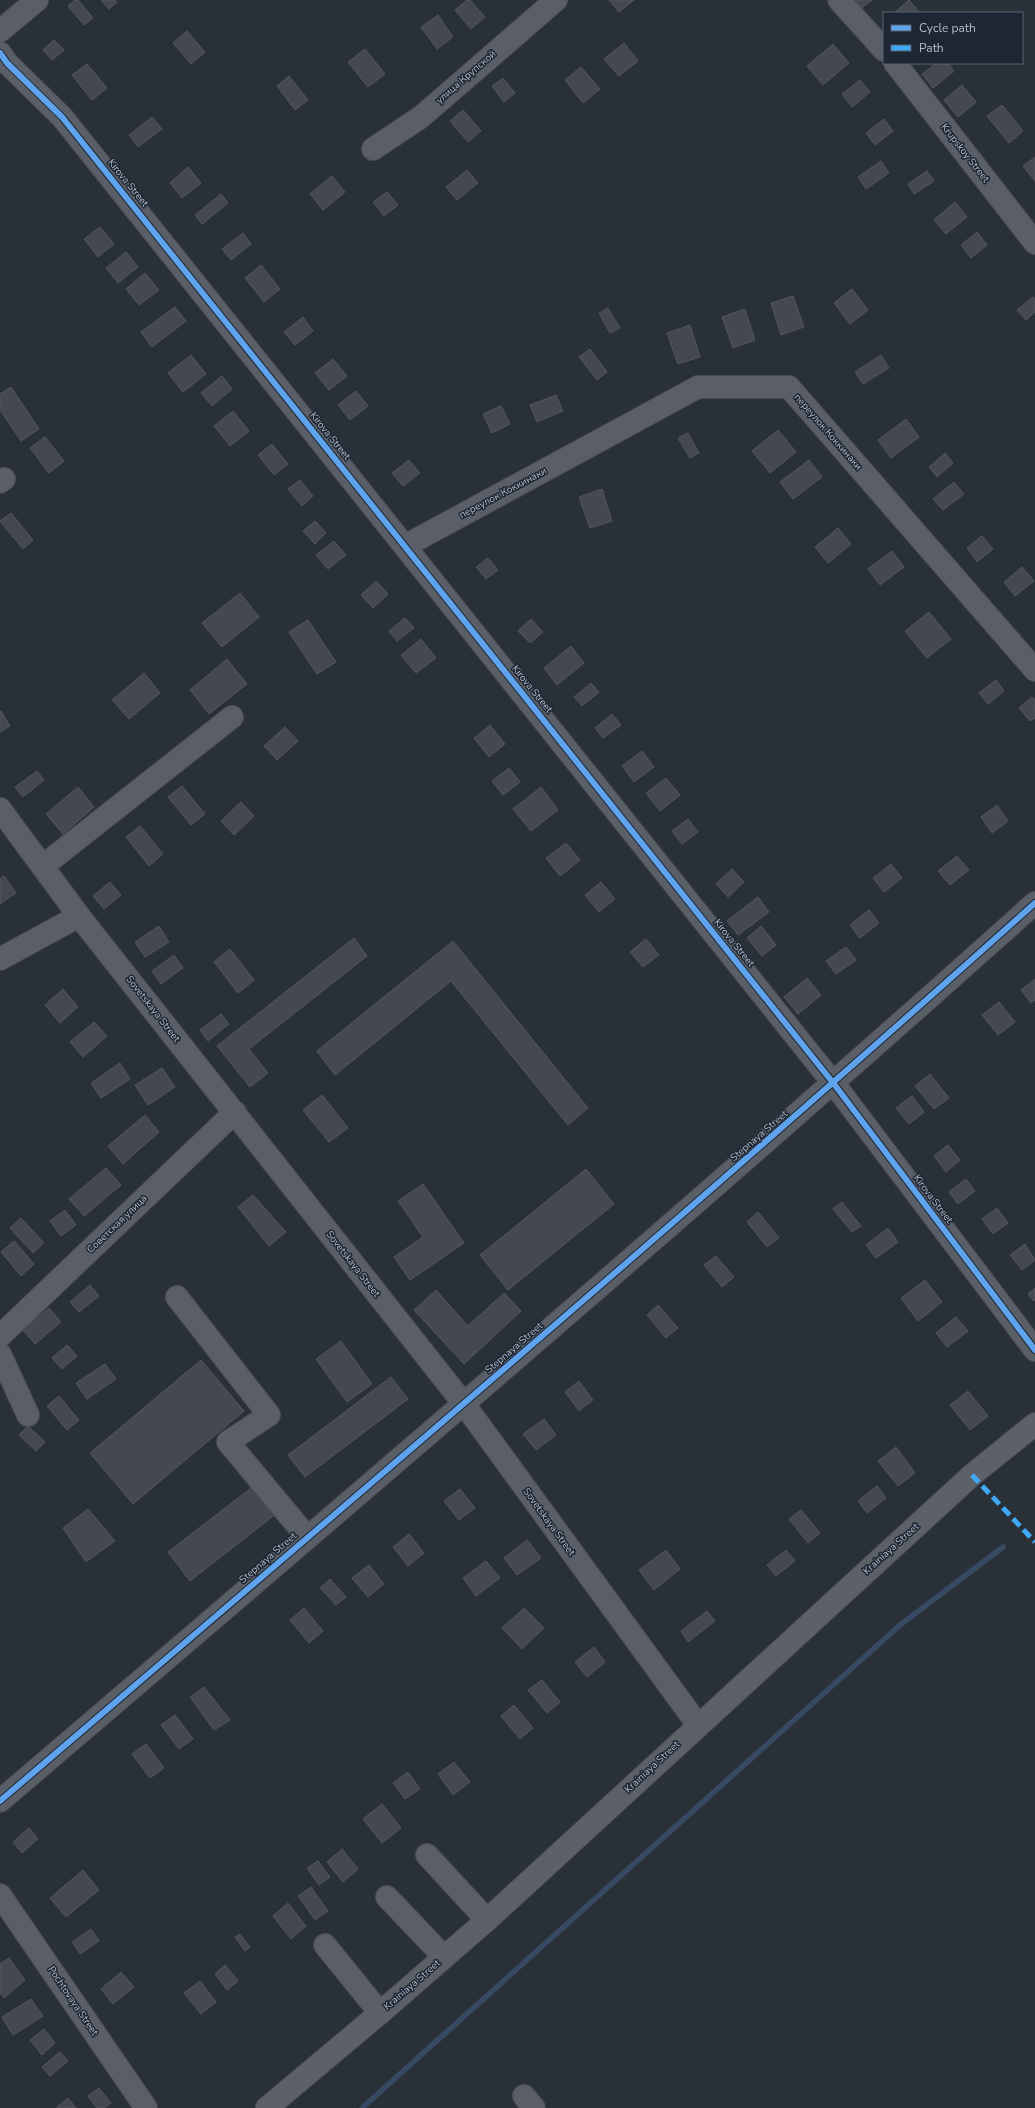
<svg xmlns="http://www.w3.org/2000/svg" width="1035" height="2108" font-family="'Nunito Sans',sans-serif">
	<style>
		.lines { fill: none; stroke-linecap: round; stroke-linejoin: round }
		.stream { stroke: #384963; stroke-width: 5.5 }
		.building { fill: #444950; stroke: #52575f }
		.minor-casing { stroke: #484c53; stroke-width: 24 }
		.major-casing { stroke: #484c55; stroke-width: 24 }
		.minor { stroke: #5a5e66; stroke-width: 22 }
		.major { stroke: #5c6168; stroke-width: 22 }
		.quiet { stroke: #3fa9f5; stroke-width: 5; stroke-dasharray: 10 5; stroke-linecap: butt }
		.cycleway-casing { stroke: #1d2633; stroke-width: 8 }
		.cycleway { stroke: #60a3ed; stroke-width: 6 }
		.labels { text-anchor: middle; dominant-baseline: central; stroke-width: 3; stroke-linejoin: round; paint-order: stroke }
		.street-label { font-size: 10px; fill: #b4bcc9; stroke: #1d2633 }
	</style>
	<rect width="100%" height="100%" fill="#2a3038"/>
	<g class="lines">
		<!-- stream -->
		<path class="stream" d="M 362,2108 L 900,1625 L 1003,1547"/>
	</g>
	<!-- building -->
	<path class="building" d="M 75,0 L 78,0 L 93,18 L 84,25 L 68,6 Z
		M 101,0 L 115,0 L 117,2 L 109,9 Z
		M 467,0 L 470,0 L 485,17 L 471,29 L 455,10 Z
		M 609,0 L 634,0 L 619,12 Z
		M 845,0 L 872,0 L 855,13 Z
		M 909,0 L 920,13 L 894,13 Z
		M 438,15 L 453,37 L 437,49 L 421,27 Z
		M 187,31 L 205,52 L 191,64 L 173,43 Z
		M 54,40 L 64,50 L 52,60 L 43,50 Z
		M 624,43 L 638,61 L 619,76 L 604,59 Z
		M 833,44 L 849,63 L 823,85 L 807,66 Z
		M 365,49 L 385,74 L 368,87 L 348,62 Z
		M 937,63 L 948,63 L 954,71 L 933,88 L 922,74 Z
		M 87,64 L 107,88 L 92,100 L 72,75 Z
		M 581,67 L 600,89 L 583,103 L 565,80 Z
		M 289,76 L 308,100 L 295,110 L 277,86 Z
		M 503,78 L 515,93 L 504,102 L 492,86 Z
		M 860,80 L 870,92 L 852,107 L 842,94 Z
		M 962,85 L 976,102 L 958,117 L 944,100 Z
		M 1002,105 L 1023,131 L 1009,143 L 987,116 Z
		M 463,110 L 481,131 L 468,142 L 450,121 Z
		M 152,117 L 162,129 L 138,147 L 129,135 Z
		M 884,119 L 893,131 L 875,145 L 866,133 Z
		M 1035,157 L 1035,181 L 1023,166 Z
		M 881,161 L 889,173 L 866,189 L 858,177 Z
		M 188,167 L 201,183 L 182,198 L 170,183 Z
		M 467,170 L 478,183 L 457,200 L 446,187 Z
		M 927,171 L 934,181 L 914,194 L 908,184 Z
		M 332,176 L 345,192 L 323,210 L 310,194 Z
		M 387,192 L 398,205 L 384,216 L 373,202 Z
		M 221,194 L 228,203 L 202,224 L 195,215 Z
		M 955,202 L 967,217 L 946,234 L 934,220 Z
		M 100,227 L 114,244 L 98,257 L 84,239 Z
		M 977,232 L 987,245 L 971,258 L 961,245 Z
		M 243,233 L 251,244 L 231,260 L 222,249 Z
		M 126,252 L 138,267 L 118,283 L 106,268 Z
		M 261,265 L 280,289 L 264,302 L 245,278 Z
		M 145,273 L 159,290 L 139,305 L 126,289 Z
		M 852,289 L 868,310 L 850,324 L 834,303 Z
		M 793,296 L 804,327 L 781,335 L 771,303 Z
		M 1033,297 L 1035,300 L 1035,312 L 1026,320 L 1017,310 Z
		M 175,307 L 186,321 L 152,347 L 141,332 Z
		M 608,308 L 620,328 L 610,333 L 599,313 Z
		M 745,309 L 755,340 L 733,348 L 722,317 Z
		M 303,317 L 313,331 L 295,345 L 284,332 Z
		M 690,325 L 700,357 L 678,364 L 667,333 Z
		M 590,349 L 607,372 L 597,380 L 579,357 Z
		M 191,355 L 206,374 L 183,392 L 168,373 Z
		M 881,355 L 889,368 L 863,384 L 855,372 Z
		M 333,359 L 347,376 L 329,390 L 315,373 Z
		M 222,376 L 232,389 L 212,406 L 201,393 Z
		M 11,387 L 39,429 L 21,441 L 0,410 L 0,394 Z
		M 356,391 L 368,406 L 350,420 L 338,405 Z
		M 556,395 L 563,411 L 537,422 L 530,405 Z
		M 501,406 L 510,424 L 492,433 L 483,414 Z
		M 233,411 L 249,431 L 230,446 L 214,426 Z
		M 906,419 L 919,437 L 891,458 L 878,440 Z
		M 778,430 L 796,452 L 770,473 L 752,451 Z
		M 688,433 L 699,453 L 690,458 L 678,438 Z
		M 45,437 L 64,461 L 49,473 L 30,448 Z
		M 272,444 L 288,464 L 274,475 L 258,455 Z
		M 945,453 L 953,463 L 937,477 L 929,467 Z
		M 409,460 L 420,473 L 403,486 L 392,473 Z
		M 809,460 L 822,477 L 793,499 L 780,482 Z
		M 300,480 L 313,496 L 302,506 L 288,489 Z
		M 954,482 L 964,494 L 943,510 L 933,499 Z
		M 602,489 L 612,521 L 590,528 L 579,497 Z
		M 11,513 L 33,540 L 23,549 L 0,521 Z
		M 315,521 L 326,533 L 315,544 L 303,531 Z
		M 838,528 L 851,544 L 828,563 L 815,547 Z
		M 982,536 L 993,549 L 977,562 L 967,548 Z
		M 334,541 L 346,555 L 328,569 L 316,555 Z
		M 892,551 L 904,567 L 880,585 L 868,569 Z
		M 488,558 L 498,570 L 486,579 L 476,567 Z
		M 1022,567 L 1034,581 L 1015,596 L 1004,582 Z
		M 376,581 L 388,594 L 373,608 L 361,595 Z
		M 240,593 L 259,617 L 222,647 L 202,623 Z
		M 929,612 L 951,639 L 927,658 L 905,631 Z
		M 405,618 L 414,628 L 397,641 L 389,631 Z
		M 531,619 L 543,632 L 530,643 L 518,631 Z
		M 308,620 L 336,662 L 317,674 L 289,632 Z
		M 421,639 L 436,658 L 416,673 L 401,655 Z
		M 571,646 L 584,663 L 557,685 L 544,668 Z
		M 227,659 L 247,684 L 209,714 L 190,690 Z
		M 144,673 L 160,693 L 129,719 L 112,700 Z
		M 996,680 L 1004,691 L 988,704 L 979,693 Z
		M 591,683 L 599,692 L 582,706 L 574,697 Z
		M 1032,697 L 1035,700 L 1035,718 L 1030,721 L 1019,708 Z
		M 1,711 L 10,726 L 0,732 L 0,711 Z
		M 612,714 L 621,725 L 603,738 L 595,728 Z
		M 490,725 L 505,744 L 489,757 L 474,738 Z
		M 285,727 L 298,741 L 277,760 L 264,746 Z
		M 642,751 L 654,767 L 634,782 L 622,766 Z
		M 509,768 L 520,782 L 503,795 L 492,781 Z
		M 37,771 L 44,780 L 23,797 L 15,787 Z
		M 666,778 L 680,795 L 660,811 L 646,793 Z
		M 182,786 L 205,814 L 191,825 L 168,797 Z
		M 78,787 L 94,807 L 63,834 L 46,814 Z
		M 541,787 L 558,810 L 531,831 L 513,809 Z
		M 241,802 L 254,816 L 234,835 L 221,821 Z
		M 997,805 L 1008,821 L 992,833 L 981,817 Z
		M 688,819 L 698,832 L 682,844 L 672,831 Z
		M 140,826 L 163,854 L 149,866 L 126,837 Z
		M 566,843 L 580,860 L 560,876 L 546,858 Z
		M 957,856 L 969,870 L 950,885 L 938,871 Z
		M 891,864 L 902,878 L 884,892 L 873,878 Z
		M 732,869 L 744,882 L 728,897 L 716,884 Z
		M 4,876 L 16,893 L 0,904 L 0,879 Z
		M 110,882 L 121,895 L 104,909 L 93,896 Z
		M 601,882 L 615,899 L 599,912 L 585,895 Z
		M 758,897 L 769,912 L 738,935 L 727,921 Z
		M 869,910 L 879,923 L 860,938 L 850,925 Z
		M 159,926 L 169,942 L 145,957 L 135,942 Z
		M 761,926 L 776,945 L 762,956 L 747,938 Z
		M 354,938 L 367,956 L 249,1049 L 268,1073 L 250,1087 L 217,1046 Z
		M 646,939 L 659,955 L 643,967 L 630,952 Z
		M 453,941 L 588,1108 L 568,1125 L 451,981 L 335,1075 L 317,1051 Z
		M 846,947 L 856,960 L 836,974 L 826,961 Z
		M 230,949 L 254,980 L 238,993 L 214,962 Z
		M 174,955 L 183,968 L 161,984 L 152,971 Z
		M 807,978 L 821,995 L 798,1014 L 784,997 Z
		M 1035,979 L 1035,1000 L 1031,1003 L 1021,990 Z
		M 63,989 L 78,1007 L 60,1023 L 45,1005 Z
		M 999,1002 L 1015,1022 L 998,1035 L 982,1015 Z
		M 221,1014 L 229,1024 L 208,1041 L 200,1030 Z
		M 94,1022 L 107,1036 L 83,1057 L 70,1042 Z
		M 120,1063 L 130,1079 L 101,1098 L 91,1083 Z
		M 162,1068 L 175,1087 L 148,1105 L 135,1085 Z
		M 930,1074 L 949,1098 L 934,1109 L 915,1086 Z
		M 322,1095 L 348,1128 L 329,1142 L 303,1110 Z
		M 912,1096 L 924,1112 L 909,1124 L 896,1108 Z
		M 145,1115 L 159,1132 L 123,1164 L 108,1146 Z
		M 948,1145 L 960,1160 L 946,1172 L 934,1156 Z
		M 106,1168 L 121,1185 L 84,1216 L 69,1199 Z
		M 586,1169 L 614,1204 L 508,1290 L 480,1255 Z
		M 966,1179 L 975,1191 L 958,1204 L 949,1192 Z
		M 423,1184 L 464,1243 L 410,1280 L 394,1257 L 423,1237 L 398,1201 Z
		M 253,1195 L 286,1232 L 269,1246 L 238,1207 Z
		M 842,1202 L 861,1226 L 852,1232 L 833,1209 Z
		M 997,1208 L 1008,1223 L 993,1234 L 982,1219 Z
		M 65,1210 L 76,1225 L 61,1236 L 50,1221 Z
		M 758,1212 L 779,1238 L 767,1247 L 747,1222 Z
		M 21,1218 L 44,1243 L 33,1253 L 10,1228 Z
		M 888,1228 L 898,1242 L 876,1258 L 866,1245 Z
		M 14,1241 L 34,1264 L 21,1276 L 1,1252 Z
		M 1025,1244 L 1035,1260 L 1022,1270 L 1010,1255 Z
		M 716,1256 L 734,1277 L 722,1287 L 704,1265 Z
		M 925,1280 L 942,1302 L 918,1321 L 901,1298 Z
		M 90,1285 L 99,1296 L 79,1312 L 70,1302 Z
		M 1035,1288 L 1035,1300 L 1034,1301 L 1028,1294 Z
		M 436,1290 L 468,1326 L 504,1293 L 521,1311 L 464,1364 L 414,1310 Z
		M 658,1305 L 678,1328 L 666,1338 L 647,1315 Z
		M 49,1308 L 61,1322 L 35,1344 L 23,1330 Z
		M 956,1317 L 968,1331 L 947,1347 L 936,1333 Z
		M 341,1341 L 372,1384 L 347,1402 L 316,1359 Z
		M 67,1345 L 77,1356 L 62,1369 L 52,1358 Z
		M 201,1360 L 244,1411 L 133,1504 L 90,1453 Z
		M 105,1364 L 116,1379 L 87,1399 L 76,1383 Z
		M 391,1377 L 408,1399 L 305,1477 L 288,1455 Z
		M 579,1381 L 593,1400 L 579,1411 L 565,1392 Z
		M 968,1391 L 988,1416 L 970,1430 L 950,1405 Z
		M 59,1396 L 79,1420 L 67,1430 L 47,1406 Z
		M 544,1419 L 556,1435 L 536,1450 L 523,1434 Z
		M 28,1426 L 45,1442 L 36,1451 L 19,1435 Z
		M 896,1447 L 915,1473 L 898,1486 L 878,1461 Z
		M 255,1485 L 277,1513 L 190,1581 L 168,1552 Z
		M 877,1486 L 886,1498 L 867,1513 L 858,1501 Z
		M 460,1489 L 475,1508 L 459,1520 L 444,1501 Z
		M 88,1509 L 115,1541 L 86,1562 L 63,1528 Z
		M 801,1510 L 820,1533 L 808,1543 L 789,1519 Z
		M 409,1534 L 424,1553 L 408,1566 L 393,1547 Z
		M 527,1540 L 541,1558 L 517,1575 L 504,1558 Z
		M 666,1550 L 680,1569 L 654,1590 L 639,1570 Z
		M 786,1550 L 795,1561 L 776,1576 L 767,1565 Z
		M 486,1561 L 500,1578 L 476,1596 L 463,1578 Z
		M 369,1565 L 384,1584 L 368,1597 L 352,1578 Z
		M 330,1579 L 346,1597 L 336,1605 L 320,1588 Z
		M 304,1608 L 323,1631 L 309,1643 L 290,1620 Z
		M 524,1608 L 544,1628 L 522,1649 L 502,1628 Z
		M 707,1611 L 715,1621 L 688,1642 L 681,1631 Z
		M 594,1647 L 605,1662 L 587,1677 L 575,1662 Z
		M 542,1680 L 560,1702 L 547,1713 L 528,1690 Z
		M 204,1687 L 230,1720 L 214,1730 L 190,1697 Z
		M 514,1705 L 533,1728 L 520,1739 L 501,1716 Z
		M 175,1715 L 193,1739 L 179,1749 L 161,1725 Z
		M 146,1744 L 164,1768 L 150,1778 L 132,1754 Z
		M 454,1762 L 470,1782 L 453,1795 L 438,1774 Z
		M 408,1772 L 420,1789 L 405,1799 L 393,1783 Z
		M 382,1804 L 401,1828 L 382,1843 L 363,1819 Z
		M 29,1828 L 38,1839 L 22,1853 L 13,1842 Z
		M 342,1849 L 358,1869 L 343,1882 L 327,1862 Z
		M 318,1861 L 330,1877 L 319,1885 L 307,1868 Z
		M 83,1870 L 99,1890 L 66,1917 L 50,1898 Z
		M 311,1887 L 328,1911 L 315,1920 L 298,1896 Z
		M 288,1903 L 306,1926 L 291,1939 L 273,1916 Z
		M 91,1929 L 99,1941 L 80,1954 L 72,1942 Z
		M 240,1934 L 250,1947 L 245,1951 L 235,1937 Z
		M 9,1958 L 25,1980 L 4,1998 L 0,1993 L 0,1964 Z
		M 225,1965 L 238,1981 L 227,1990 L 215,1974 Z
		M 121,1972 L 134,1987 L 113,2004 L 101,1989 Z
		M 200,1981 L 216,2002 L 201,2014 L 184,1993 Z
		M 31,1999 L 43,2016 L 13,2035 L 2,2017 Z
		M 44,2029 L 55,2043 L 42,2055 L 30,2040 Z
		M 60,2052 L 68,2061 L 50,2076 L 42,2067 Z
		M 99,2088 L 111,2103 L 104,2108 L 97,2108 L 88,2096 Z
		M 68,2098 L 76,2108 L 57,2108 L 57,2107 Z"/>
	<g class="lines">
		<defs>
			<path id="minor" d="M 839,0 L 884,50
				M 0,31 L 37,0
				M 0,53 L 7,63 L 62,117 L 834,1084 L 1035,1350
				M 895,63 L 1035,243
				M 373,149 L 421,117 L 556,0
				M 0,482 L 4,479
				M 405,546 L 698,387 L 789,387 L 1035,670
				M 0,809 L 79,916 L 464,1404 L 698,1725
				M 43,866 L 232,717
				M 0,959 L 79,916
				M 177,1297 L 269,1415 L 228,1442 L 307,1537
				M 0,1336 L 235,1112
				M 0,1354 L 28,1415
				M 0,1801 C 347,1504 695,1208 1035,903
				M 427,1855 L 487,1920
				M 0,1895 L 146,2108
				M 387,1897 L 444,1957
				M 325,1945 L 380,2013
				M 524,2096 L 534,2108"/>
			<path id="major" d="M 267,2108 L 380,2013 L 487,1920 L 972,1475 L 1035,1424"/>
		</defs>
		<!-- minor casing -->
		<use href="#minor" class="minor-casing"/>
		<!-- major casing -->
		<use href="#major" class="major-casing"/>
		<!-- minor -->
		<use href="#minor" class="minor"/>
		<!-- major -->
		<use href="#major" class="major"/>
		<!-- quiet -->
		<path class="quiet" d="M 972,1475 L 1035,1542"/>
		<defs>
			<path id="cycleway" d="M 0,53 L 7,63 L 62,117 L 834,1084 L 1035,1350
				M 0,1801 C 347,1504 695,1208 1035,903"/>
		</defs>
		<!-- cycleway casing -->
		<use href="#cycleway" class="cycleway-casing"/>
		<!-- cycleway -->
		<use href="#cycleway" class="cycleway"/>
	</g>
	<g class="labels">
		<!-- street labels -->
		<g class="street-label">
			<text transform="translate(466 77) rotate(-41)">улица Крупской</text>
			<text transform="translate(965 153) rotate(52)">Krupskoy Street</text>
			<text transform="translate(128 183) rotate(51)">Kirova Street</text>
			<text transform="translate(828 432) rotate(49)">переулок Коккинаки</text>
			<text transform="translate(330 436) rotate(51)">Kirova Street</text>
			<text transform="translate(503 493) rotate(-28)">переулок Коккинаки</text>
			<text transform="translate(532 689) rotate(51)">Kirova Street</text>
			<text transform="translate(734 943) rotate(51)">Kirova Street</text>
			<text transform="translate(153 1009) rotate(52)">Sovetskaya Street</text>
			<text transform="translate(759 1136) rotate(-41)">Stepnaya Street</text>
			<text transform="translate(933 1199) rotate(53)">Kirova Street</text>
			<text transform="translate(117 1224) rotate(-44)">Советская улица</text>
			<text transform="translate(353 1264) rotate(52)">Sovetskaya Street</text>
			<text transform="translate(514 1348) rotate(-41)">Stepnaya Street</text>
			<text transform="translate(549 1522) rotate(54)">Sovetskaya Street</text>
			<text transform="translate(891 1549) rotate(-42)">Krainiaya Street</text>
			<text transform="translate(268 1558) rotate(-41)">Stepnaya Street</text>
			<text transform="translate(652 1767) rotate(-43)">Krainiaya Street</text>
			<text transform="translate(412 1985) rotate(-41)">Krainiaya Street</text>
			<text transform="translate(73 2001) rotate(56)">Pochtovaya Street</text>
		</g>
	</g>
	<!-- legend -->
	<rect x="883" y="12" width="140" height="52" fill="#1d2633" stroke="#59626f"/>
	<rect x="891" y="25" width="20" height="6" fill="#60a3ed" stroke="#59626f"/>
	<text x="919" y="32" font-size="12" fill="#b4bcc9">Cycle path</text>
	<rect x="891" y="45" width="20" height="6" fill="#3fa9f5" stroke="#59626f"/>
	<text x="919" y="52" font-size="12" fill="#b4bcc9">Path</text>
</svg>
